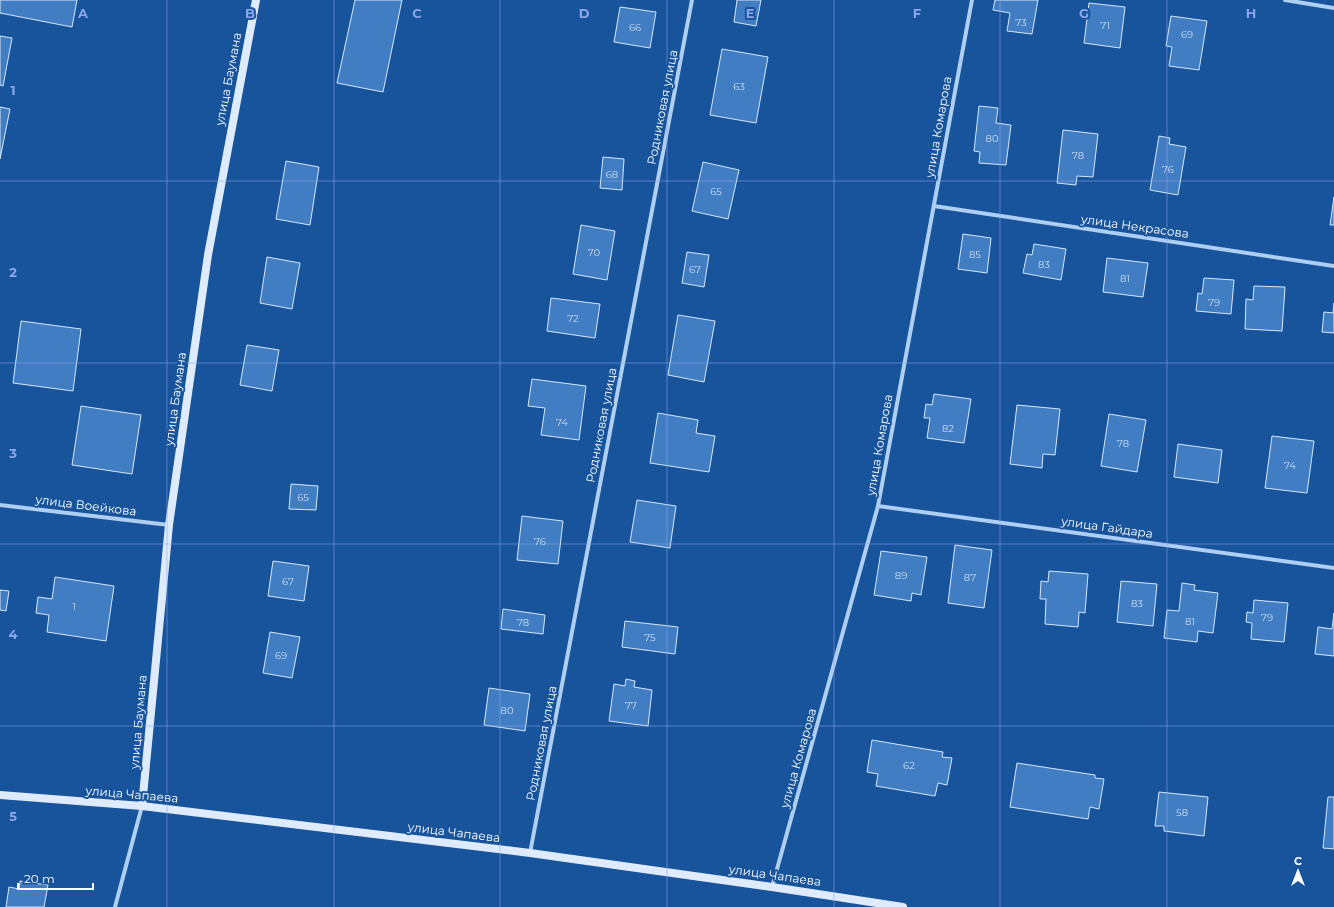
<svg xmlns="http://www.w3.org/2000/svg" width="1334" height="907" font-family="Montserrat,sans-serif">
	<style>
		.building { fill: #407dc2; stroke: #d6e8fc }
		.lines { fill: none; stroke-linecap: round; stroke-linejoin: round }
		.street { stroke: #aecef2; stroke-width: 4 }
		.secondary { stroke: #ddebfc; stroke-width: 8 }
		.grid { fill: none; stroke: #8ea6ec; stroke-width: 1; stroke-opacity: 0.55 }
		.labels { text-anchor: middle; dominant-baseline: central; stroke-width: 4; stroke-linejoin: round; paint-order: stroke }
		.number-label { font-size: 10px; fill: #cfdef0 }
		.street-label { font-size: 12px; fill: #fff; stroke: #17549c }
		.grid-label { font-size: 13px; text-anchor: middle; font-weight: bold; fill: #8ea6ec; stroke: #17549c; stroke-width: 4; stroke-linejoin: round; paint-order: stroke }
	</style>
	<rect width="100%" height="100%" fill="#17549c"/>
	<!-- building -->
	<path class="building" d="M 0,0 L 77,0 L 72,27 L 0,13 Z
		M 355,0 L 402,0 L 383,92 L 337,83 Z
		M 737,0 L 761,0 L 756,26 L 734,22 Z
		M 995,0 L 1038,0 L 1032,34 L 1007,31 L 1010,13 L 993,10 Z
		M 1089,3 L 1125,7 L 1120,48 L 1084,43 Z
		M 620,7 L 656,12 L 650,48 L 614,42 Z
		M 1171,16 L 1207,21 L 1199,70 L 1169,66 L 1172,47 L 1166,46 Z
		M 0,36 L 12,38 L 3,86 L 0,85 Z
		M 722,49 L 768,57 L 756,123 L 710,115 Z
		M 979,106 L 998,108 L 996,123 L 1011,125 L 1006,165 L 979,163 L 980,152 L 974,151 Z
		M 0,107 L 10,109 L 0,159 Z
		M 1063,130 L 1098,134 L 1093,177 L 1077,176 L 1076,185 L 1057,183 Z
		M 1159,136 L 1170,138 L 1169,144 L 1186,147 L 1178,195 L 1150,190 Z
		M 603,157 L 624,159 L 622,190 L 600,188 Z
		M 286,161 L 319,167 L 310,225 L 276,219 Z
		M 703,162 L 739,170 L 728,219 L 692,211 Z
		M 1334,197 L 1334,225 L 1330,225 Z
		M 581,225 L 615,231 L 607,280 L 573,274 Z
		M 963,234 L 991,238 L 987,273 L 958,269 Z
		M 1034,244 L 1066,249 L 1061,280 L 1023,273 L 1027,254 L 1032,255 Z
		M 687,252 L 709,255 L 704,287 L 682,283 Z
		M 267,257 L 300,263 L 292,309 L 260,303 Z
		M 1107,258 L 1148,263 L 1143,297 L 1103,292 Z
		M 1204,278 L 1234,280 L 1231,314 L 1196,311 L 1198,293 L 1202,294 Z
		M 1254,286 L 1285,287 L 1282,331 L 1245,329 L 1246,299 L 1253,300 Z
		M 551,298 L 600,304 L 595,338 L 547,331 Z
		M 1334,303 L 1334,333 L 1322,332 L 1324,312 L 1333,313 Z
		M 678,315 L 715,321 L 704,382 L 668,375 Z
		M 21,321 L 81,329 L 73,391 L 13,383 Z
		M 247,345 L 279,350 L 272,391 L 240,385 Z
		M 532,379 L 586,386 L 579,440 L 541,435 L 545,408 L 528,406 Z
		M 934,394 L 971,399 L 964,443 L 927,438 L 930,418 L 924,418 L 926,404 L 932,405 Z
		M 1017,405 L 1060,409 L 1055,455 L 1043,454 L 1042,468 L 1010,464 Z
		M 81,406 L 141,415 L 132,474 L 72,465 Z
		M 658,413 L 698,420 L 696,433 L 715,436 L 709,472 L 650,463 Z
		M 1109,414 L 1146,420 L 1137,472 L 1101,466 Z
		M 1272,436 L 1314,441 L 1307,493 L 1265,488 Z
		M 1178,444 L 1222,450 L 1218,483 L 1174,477 Z
		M 291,484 L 318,486 L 316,510 L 289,509 Z
		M 637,500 L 676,506 L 670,548 L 630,542 Z
		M 522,516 L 563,521 L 558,564 L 517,560 Z
		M 955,545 L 992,550 L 984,608 L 948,603 Z
		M 881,551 L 927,557 L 921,595 L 912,593 L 911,601 L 874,595 Z
		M 273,561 L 309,566 L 304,601 L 268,596 Z
		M 1049,571 L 1088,574 L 1085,613 L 1079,612 L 1078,627 L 1045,624 L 1046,599 L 1040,599 L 1041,581 L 1048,582 Z
		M 55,577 L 114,586 L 106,641 L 47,632 L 49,615 L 36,613 L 38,597 L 52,599 Z
		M 1121,581 L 1157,584 L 1153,626 L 1117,622 Z
		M 1182,583 L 1195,585 L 1194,590 L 1218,593 L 1213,633 L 1198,631 L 1197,642 L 1164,638 L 1167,610 L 1179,611 Z
		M 0,590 L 9,591 L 6,611 L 0,610 Z
		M 1254,600 L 1288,603 L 1284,642 L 1251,639 L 1252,623 L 1246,622 L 1247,612 L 1253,613 Z
		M 503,609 L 545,615 L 543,634 L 501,629 Z
		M 1334,613 L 1334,656 L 1315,654 L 1318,627 L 1332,629 Z
		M 625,621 L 678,627 L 675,654 L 622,647 Z
		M 270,632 L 300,637 L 292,678 L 263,673 Z
		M 626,679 L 635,681 L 634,687 L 652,690 L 648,726 L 609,721 L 614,684 L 625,686 Z
		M 489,688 L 530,694 L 525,731 L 484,725 Z
		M 872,740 L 943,752 L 942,757 L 952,758 L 947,785 L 938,783 L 935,796 L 876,786 L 878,774 L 867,772 Z
		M 1017,763 L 1095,775 L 1095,778 L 1104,779 L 1099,809 L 1090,807 L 1088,819 L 1010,807 Z
		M 1159,792 L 1208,797 L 1204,836 L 1164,831 L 1164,826 L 1155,826 Z
		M 1328,797 L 1334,797 L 1334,849 L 1323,848 Z
		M 20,881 L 48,885 L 44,907 L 6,907 L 9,887 L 19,889 Z"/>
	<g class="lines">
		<!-- street -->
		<path class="street" d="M 1285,0 L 1334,8
			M 934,206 L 1334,266
			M 0,505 L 169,525
			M 878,506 L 1334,568
			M 530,853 L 692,0
			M 772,887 L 878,506 L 972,0
			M 115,907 L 142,806"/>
		<!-- secondary -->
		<path class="secondary" d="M 0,795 L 142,806 L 530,853 L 772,887 L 903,907
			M 142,806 L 169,525 L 208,255 L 256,0"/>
	</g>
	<!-- grid -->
	<path class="grid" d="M 167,0 L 167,907M 334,0 L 334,907M 500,0 L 500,907M 667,0 L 667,907M 834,0 L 834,907M 1000,0 L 1000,907M 1167,0 L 1167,907M 0,181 L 1334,181M 0,363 L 1334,363M 0,544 L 1334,544M 0,726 L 1334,726"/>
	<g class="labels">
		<!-- number labels -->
		<g class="number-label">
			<text x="1021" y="22">73</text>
			<text x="1105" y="25">71</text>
			<text x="635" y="27">66</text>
			<text x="1187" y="34">69</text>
			<text x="739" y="86">63</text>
			<text x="992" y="138">80</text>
			<text x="1078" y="155">78</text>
			<text x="1168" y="169">76</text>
			<text x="612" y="174">68</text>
			<text x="716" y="191">65</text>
			<text x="594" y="252">70</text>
			<text x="975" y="254">85</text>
			<text x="1044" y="264">83</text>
			<text x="695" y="269">67</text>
			<text x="1125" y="278">81</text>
			<text x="1214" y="302">79</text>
			<text x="573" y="318">72</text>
			<text x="562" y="422">74</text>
			<text x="948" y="428">82</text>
			<text x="1123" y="443">78</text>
			<text x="1290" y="465">74</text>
			<text x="303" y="497">65</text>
			<text x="540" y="541">76</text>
			<text x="901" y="575">89</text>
			<text x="970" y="577">87</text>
			<text x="288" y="581">67</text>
			<text x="1137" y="603">83</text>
			<text x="74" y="606">1</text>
			<text x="1267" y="617">79</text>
			<text x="1190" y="621">81</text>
			<text x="523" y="622">78</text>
			<text x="650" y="637">75</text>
			<text x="281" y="655">69</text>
			<text x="631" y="705">77</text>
			<text x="507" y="710">80</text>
			<text x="909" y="765">62</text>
			<text x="1182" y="812">58</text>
		</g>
		<!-- street labels -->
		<g class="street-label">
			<text transform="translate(228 79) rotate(-79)">улица Баумана</text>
			<text transform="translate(662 107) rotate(-79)">Родниковая улица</text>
			<text transform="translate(938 127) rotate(-80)">улица Комарова</text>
			<text transform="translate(1135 226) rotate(8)">улица Некрасова</text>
			<text transform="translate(175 399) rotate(-82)">улица Баумана</text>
			<text transform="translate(601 425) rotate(-79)">Родниковая улица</text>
			<text transform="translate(879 445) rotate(-80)">улица Комарова</text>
			<text transform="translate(86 505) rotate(7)">улица Воейкова</text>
			<text transform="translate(1107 527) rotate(8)">улица Гайдара</text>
			<text transform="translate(138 722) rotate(-85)">улица Баумана</text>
			<text transform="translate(541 743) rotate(-79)">Родниковая улица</text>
			<text transform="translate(798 758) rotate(-74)">улица Комарова</text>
			<text transform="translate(132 794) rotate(5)">улица Чапаева</text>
			<text transform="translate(454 832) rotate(7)">улица Чапаева</text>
			<text transform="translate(775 875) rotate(8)">улица Чапаева</text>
		</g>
	</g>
	<g class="grid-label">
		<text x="83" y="18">A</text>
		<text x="250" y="18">B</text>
		<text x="417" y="18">C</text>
		<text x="584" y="18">D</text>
		<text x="750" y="18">E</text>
		<text x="917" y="18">F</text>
		<text x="1084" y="18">G</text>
		<text x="1251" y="18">H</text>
		<text x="13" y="95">1</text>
		<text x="13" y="277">2</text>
		<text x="13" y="458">3</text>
		<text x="13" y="639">4</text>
		<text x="13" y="821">5</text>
	</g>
	<!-- north arrow -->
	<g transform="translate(1298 871)" stroke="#17549c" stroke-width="3" paint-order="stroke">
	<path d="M0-3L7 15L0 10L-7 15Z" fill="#ffffff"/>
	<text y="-6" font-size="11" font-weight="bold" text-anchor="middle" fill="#ffffff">С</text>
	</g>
	<!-- scale -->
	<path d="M18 883v6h75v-6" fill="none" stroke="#ffffff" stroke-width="2"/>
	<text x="24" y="883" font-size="12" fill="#ffffff" stroke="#17549c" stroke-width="3" paint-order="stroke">20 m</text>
</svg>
